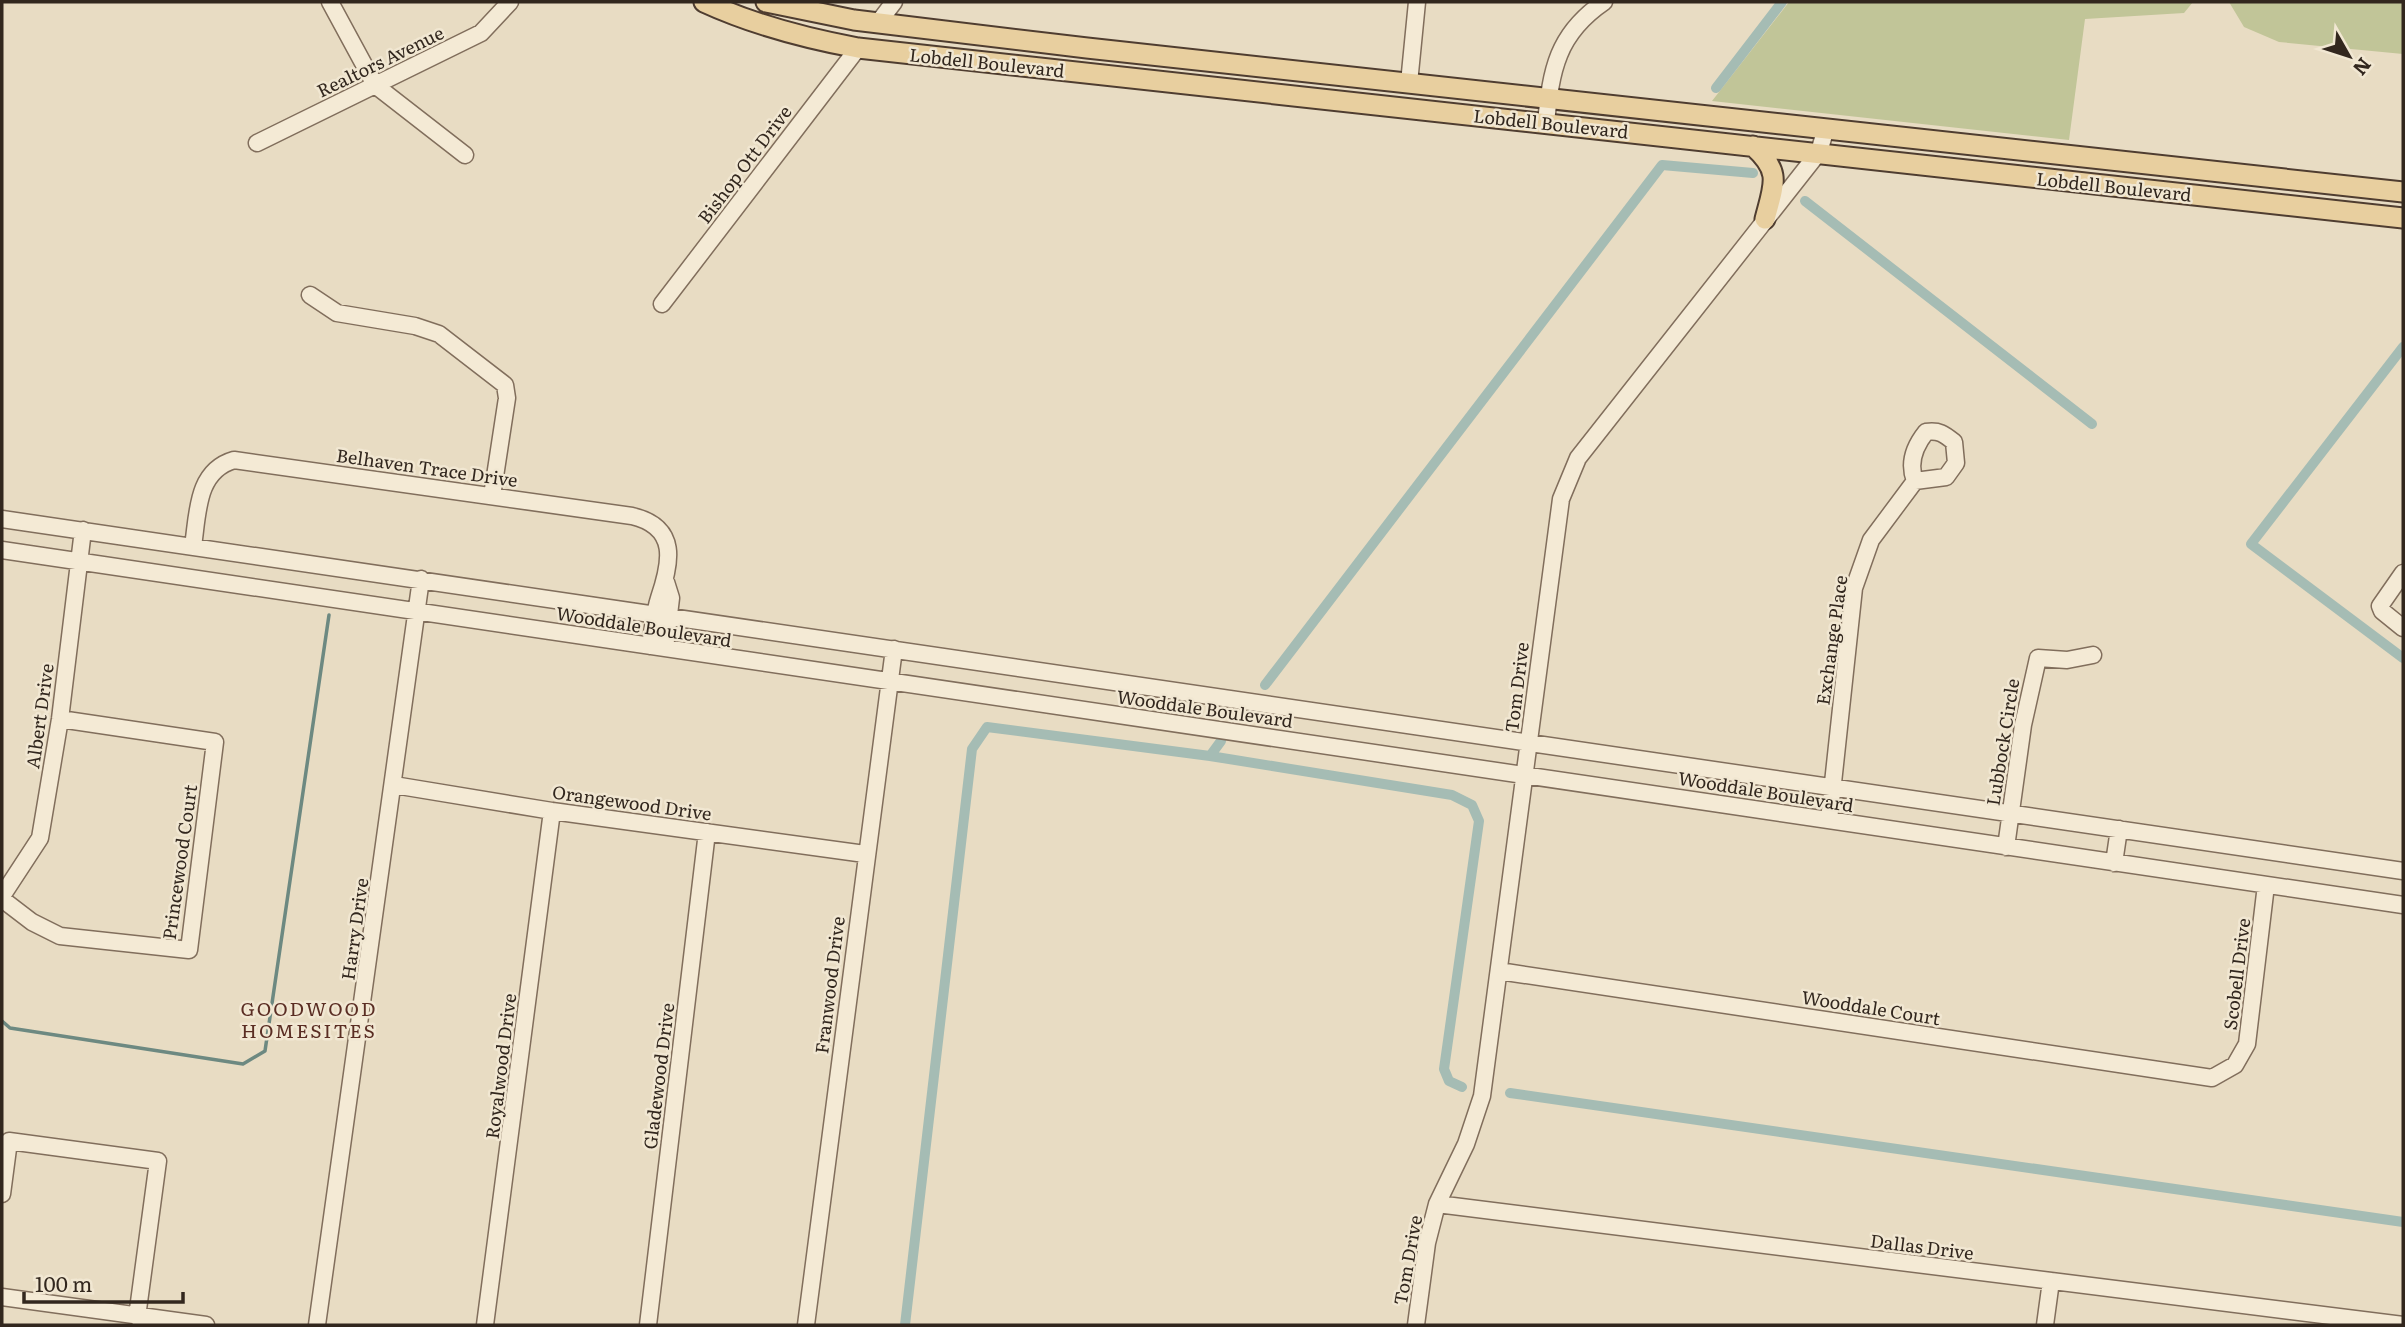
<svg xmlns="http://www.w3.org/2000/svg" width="2405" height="1327" font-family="Literata,serif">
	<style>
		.green { fill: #c1c598 }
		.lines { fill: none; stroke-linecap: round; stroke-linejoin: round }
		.stream { stroke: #6d8981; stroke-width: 3.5 }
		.canal { stroke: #a5bcb4; stroke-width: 10 }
		.minor-casing { stroke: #816e5c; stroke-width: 19 }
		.major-casing { stroke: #4f3d30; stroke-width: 23 }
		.minor { stroke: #f4ead5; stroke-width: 16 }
		.major { stroke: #e8cf9f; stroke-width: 19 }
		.labels { text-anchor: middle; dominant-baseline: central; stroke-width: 5; stroke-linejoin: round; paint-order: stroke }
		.street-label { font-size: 18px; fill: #32271e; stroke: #f1e7d2 }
		.neighbourhood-label { font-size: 19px; letter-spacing: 2px; fill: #5a2d23; stroke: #f1e7d2 }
	</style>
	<rect width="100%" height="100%" fill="#e8dcc3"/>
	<!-- green -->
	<path class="green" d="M 1789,2 L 2193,2 L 2184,13 L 2085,19 L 2069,140 L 1712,101 Z
		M 2229,2 L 2403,2 L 2403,54 L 2279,42 L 2244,27 Z"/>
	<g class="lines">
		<!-- stream -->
		<path class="stream" d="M 2,1021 L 10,1028 L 243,1064 L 265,1051 L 329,615"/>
		<!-- canal -->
		<path class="canal" d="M 1716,88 L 1782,2
			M 1805,201 L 2092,424
			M 2403,347 L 2251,544 L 2403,658
			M 1265,685 L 1662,165 L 1753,173
			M 1210,756 L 1221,741
			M 1510,1093 L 2403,1222
			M 905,1325 L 972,749 L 987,727 L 1210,756 L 1452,795 L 1472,805 L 1479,821 L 1444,1069 L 1449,1081 L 1462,1087"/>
		<defs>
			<path id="minor" d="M 330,2 L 375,85 L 465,155
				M 878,23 L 894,2
				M 1409,83 L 1417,2
				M 1546,123 C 1551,70 1557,34 1604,2
				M 257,143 L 481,33 L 510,2
				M 310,295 L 337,313 L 415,326 L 439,334 L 505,385 L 507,398 L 492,496
				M 662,304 L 858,48
				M 2,519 L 2403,871
				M 193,546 C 198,514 196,471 234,460 L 632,516 C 679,527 671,563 659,598 C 654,613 653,631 650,646
				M 2,550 L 2403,905
				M 2403,573 L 2380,606 L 2382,611 L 2403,628
				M 665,648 L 671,598 L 666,582
				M 394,785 L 552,811 L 865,854
				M 1829,820 L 1854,588 L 1871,540 L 1915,481 C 1908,463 1914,447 1926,432 C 1939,430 1944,434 1954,442 L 1956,463 L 1946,477 L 1915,481
				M 2006,847 L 2023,725 L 2038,658 L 2067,660 L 2093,655
				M 2114,863 L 2119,829
				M 2,896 L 40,838 L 60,719 L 83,530
				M 2,899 L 32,922 L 60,936 L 189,950 L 215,742 L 60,719
				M 1499,971 L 2212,1078 L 2235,1065 L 2247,1044 L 2266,885
				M 2,1194 L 9,1141 L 158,1161 L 137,1317
				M 1437,1204 L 2403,1325
				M 2,1297 L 206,1325
				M 317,1325 L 421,579
				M 485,1325 L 552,811
				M 648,1325 L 707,832
				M 806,1325 L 894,649
				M 1416,1325 L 1427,1243 L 1437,1204 L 1466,1144 L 1482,1096 L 1561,499 L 1578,458 L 1819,152 L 1826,128
				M 2045,1325 L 2051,1281"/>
			<path id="major" d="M 704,2 C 754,25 804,38 858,48 L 2403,218
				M 766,2 L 854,20 L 1087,48 L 2403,192
				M 1753,146 C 1782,172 1774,184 1765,219"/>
		</defs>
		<!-- minor casing -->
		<use href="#minor" class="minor-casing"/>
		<!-- major casing -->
		<use href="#major" class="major-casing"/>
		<!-- minor -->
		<use href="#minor" class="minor"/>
		<!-- major -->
		<use href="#major" class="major"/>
	</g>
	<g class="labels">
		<!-- street labels -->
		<g class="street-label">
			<text transform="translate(380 61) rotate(-26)">Realtors Avenue</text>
			<text transform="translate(987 62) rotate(6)">Lobdell Boulevard</text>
			<text transform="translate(1551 123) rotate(6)">Lobdell Boulevard</text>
			<text transform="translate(744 164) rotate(-53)">Bishop Ott Drive</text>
			<text transform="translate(2114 186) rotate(6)">Lobdell Boulevard</text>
			<text transform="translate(427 467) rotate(8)">Belhaven Trace Drive</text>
			<text transform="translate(644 626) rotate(9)">Wooddale Boulevard</text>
			<text transform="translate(1831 640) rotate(-82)">Exchange Place</text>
			<text transform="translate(1516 687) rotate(-83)">Tom Drive</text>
			<text transform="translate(1205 708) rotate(8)">Wooddale Boulevard</text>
			<text transform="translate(39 716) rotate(-82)">Albert Drive</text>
			<text transform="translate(2002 742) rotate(-81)">Lubbock Circle</text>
			<text transform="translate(1766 791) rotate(9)">Wooddale Boulevard</text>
			<text transform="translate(632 802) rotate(8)">Orangewood Drive</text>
			<text transform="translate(179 862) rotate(-82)">Princewood Court</text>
			<text transform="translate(354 929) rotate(-82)">Harry Drive</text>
			<text transform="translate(2236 974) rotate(-83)">Scobell Drive</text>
			<text transform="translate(829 985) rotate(-83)">Franwood Drive</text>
			<text transform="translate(1871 1007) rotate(9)">Wooddale Court</text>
			<text transform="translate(500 1066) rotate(-83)">Royalwood Drive</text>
			<text transform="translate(658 1076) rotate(-83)">Gladewood Drive</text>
			<text transform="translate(1922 1246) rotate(7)">Dallas Drive</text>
			<text transform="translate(1407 1260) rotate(-80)">Tom Drive</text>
		</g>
		<!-- neighbourhood labels -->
		<g class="neighbourhood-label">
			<text x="309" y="1008">GOODWOOD<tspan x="309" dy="22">HOMESITES</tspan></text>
		</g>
	</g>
	<!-- border -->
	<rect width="2405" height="1327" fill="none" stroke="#32271e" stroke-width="7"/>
	<!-- north arrow -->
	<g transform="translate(2349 56) rotate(129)" stroke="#f1e7d2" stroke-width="5" paint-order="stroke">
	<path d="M0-5L12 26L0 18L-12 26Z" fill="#32271e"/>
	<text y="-10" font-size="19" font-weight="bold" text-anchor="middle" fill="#32271e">N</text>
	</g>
	<!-- scale -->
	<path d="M24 1292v10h159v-10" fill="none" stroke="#32271e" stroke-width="3.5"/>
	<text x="35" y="1292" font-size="21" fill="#32271e" stroke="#f1e7d2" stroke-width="5" paint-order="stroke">100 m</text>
</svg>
